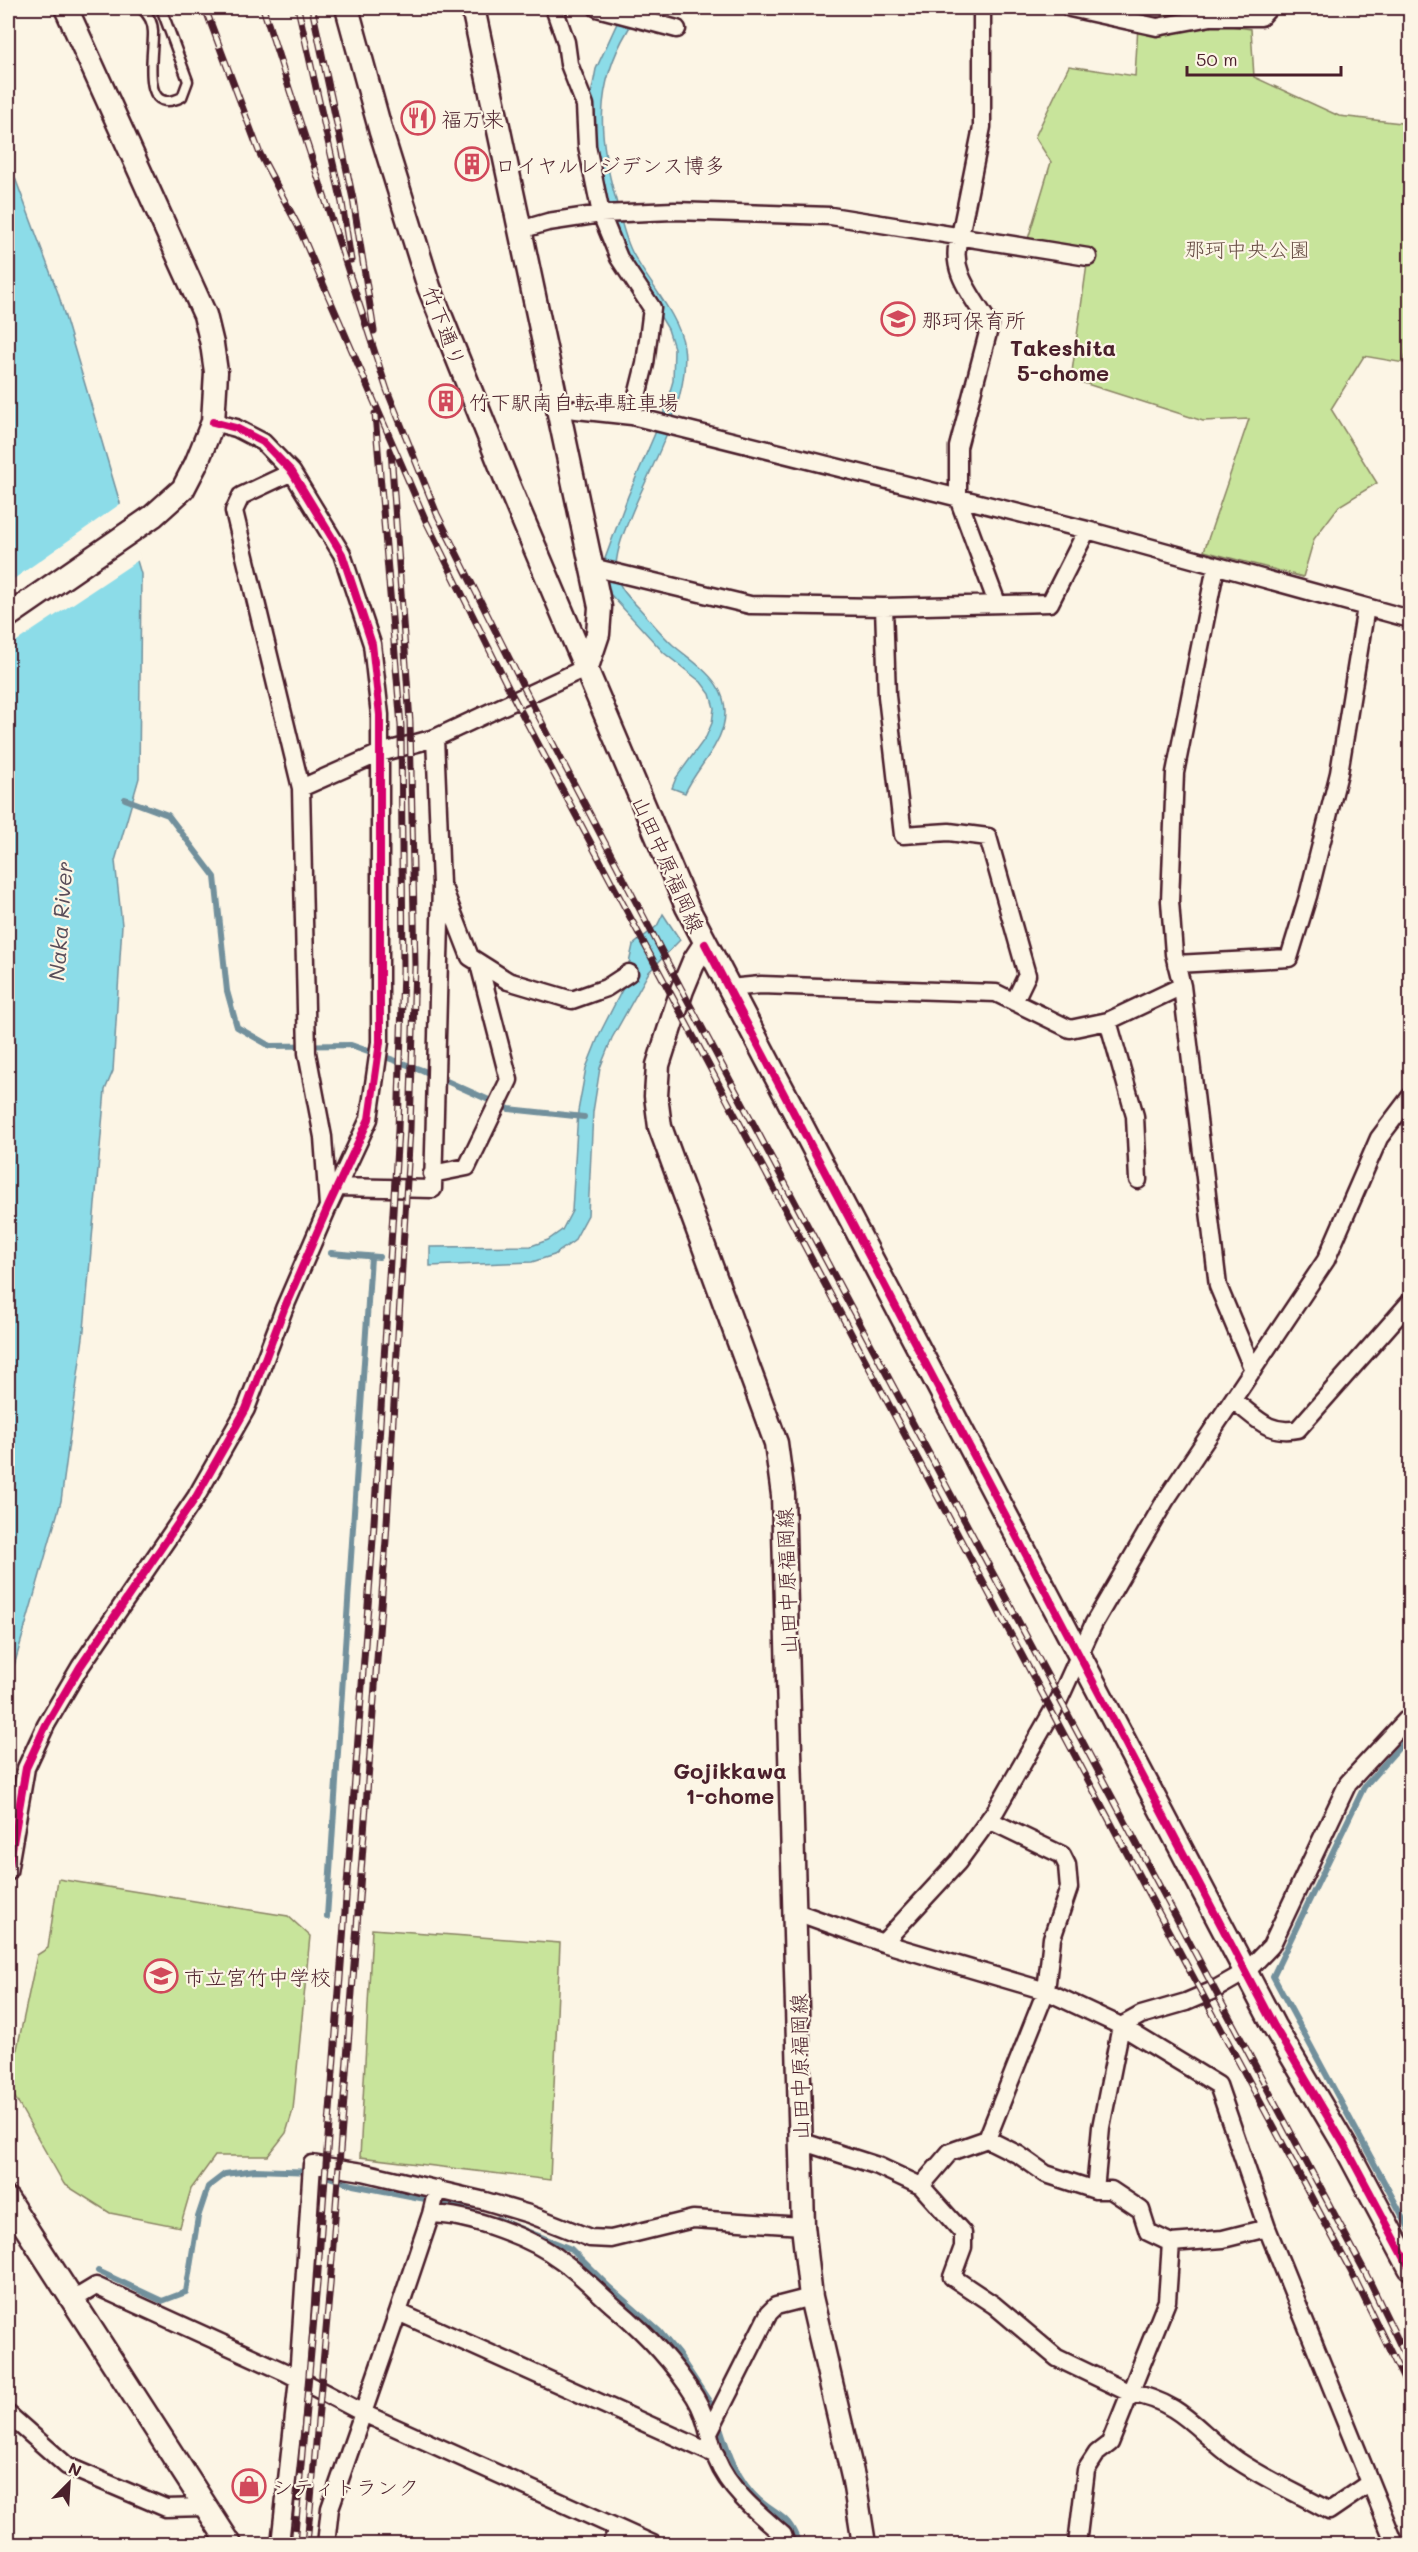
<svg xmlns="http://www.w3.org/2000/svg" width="1418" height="2552" font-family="Mali,'Klee One',sans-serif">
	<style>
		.green { fill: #c8e49b; stroke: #898263; stroke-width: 1.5 }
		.water { fill: #8cdce8; stroke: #72909c; stroke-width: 1.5 }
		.pier { fill: #fcf5e5 }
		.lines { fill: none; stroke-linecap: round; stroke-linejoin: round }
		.stream { stroke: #72909c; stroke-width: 6 }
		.lane-casing { stroke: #4a1f2b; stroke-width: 13 }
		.street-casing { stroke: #4a1f2b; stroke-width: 21 }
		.secondary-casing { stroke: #4a1f2b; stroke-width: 27 }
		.lane { stroke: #fcf5e5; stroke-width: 8 }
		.street { stroke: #fcf5e5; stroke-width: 16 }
		.secondary { stroke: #fcf5e5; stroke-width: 22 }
		.rail-casing { stroke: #4a1f2b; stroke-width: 7 }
		.rail { stroke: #fcf5e5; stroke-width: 4.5; stroke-dasharray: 14; stroke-linecap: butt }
		.cycleway-casing { stroke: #fcf5e5; stroke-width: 11 }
		.cycleway { stroke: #d6006c; stroke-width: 8 }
		.labels { text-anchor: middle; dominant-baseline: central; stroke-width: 4.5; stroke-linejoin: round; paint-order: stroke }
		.poi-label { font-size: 21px; fill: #4a1f2b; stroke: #fcf5e5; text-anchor: start }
		.park-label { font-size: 21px; fill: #6a5047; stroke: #fcf5e5 }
		.street-label { font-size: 21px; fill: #4a1f2b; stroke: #fcf5e5 }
		.neighbourhood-label { font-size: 22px; font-weight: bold; fill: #4a1f2b; stroke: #fcf5e5 }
		.water-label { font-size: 22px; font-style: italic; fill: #5a4e5a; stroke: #fcf5e5 }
	</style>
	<rect width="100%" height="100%" fill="#fcf5e5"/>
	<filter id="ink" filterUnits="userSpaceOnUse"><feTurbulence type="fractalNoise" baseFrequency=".0167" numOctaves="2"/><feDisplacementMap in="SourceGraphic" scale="12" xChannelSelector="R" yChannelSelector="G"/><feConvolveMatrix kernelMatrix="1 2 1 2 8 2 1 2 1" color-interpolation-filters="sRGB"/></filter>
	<g filter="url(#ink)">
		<!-- green -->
		<path class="green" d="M 1164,8 L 1258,8 L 1258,15 L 1162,18 Z
			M 1211,23 L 1251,29 L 1254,77 L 1339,116 L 1410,124 L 1410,330 L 1404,363 L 1364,356 L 1331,409 L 1377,483 L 1339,506 L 1314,539 L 1303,577 L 1204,551 L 1249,419 L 1203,421 L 1071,379 L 1088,257 L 1028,239 L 1051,162 L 1035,137 L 1069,66 L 1135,76 L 1138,26 Z
			M 58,1879 L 288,1916 L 310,1936 L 293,2110 L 286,2133 L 268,2156 L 215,2156 L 191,2189 L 180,2227 L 110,2213 L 64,2184 L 9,2087 L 37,1955 L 48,1948 Z
			M 372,1929 L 560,1943 L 550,2180 L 360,2157 Z"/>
		<!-- water -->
		<path class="water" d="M 624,8 L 642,8 C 635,15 633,22 628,30 C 594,87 598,138 616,200 C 620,217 624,236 632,252 C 647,281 679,315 684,347 C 691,397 652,465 633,510 C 626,527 617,547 616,566 C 616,585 626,595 639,608 C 650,620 661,634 673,645 C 699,667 734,686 723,727 C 715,753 696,769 685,793 L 672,788 L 676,778 L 706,737 L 712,723 L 714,708 L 710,694 L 701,682 L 664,653 L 610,594 L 603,564 L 628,496 L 663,415 L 673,381 L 674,348 L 668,329 L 623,254 L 595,177 L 590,100 L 596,69 Z
			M 8,159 L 58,293 L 141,574 L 139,778 L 115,861 L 122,925 L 113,1071 L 105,1090 L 84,1330 L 61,1501 L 8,1687 Z
			M 663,914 L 680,940 L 649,972 L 612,1038 L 600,1068 L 593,1112 L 588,1215 L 574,1241 L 554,1255 L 532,1262 L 430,1266 L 430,1247 L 531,1246 L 548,1240 L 562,1230 L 572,1211 L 578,1111 L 586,1068 L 600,1033 L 624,986 L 633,945 L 657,926 Z"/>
		<!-- pier -->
		<path class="pier" d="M 123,502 L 140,559 L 8,647 L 8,583 Z"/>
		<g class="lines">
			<!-- stream -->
			<path class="stream" d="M 125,799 L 168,815 L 215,877 L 227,991 L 237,1027 L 270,1046 L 351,1045 L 422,1070 L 509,1109 L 584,1117
				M 331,1253 L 379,1257
				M 1410,1735 L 1364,1787 L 1273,1976 L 1410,2230
				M 327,1917 L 371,1257
				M 497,2219 L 571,2249 L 609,2287 L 659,2331 L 678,2354 L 716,2412
				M 98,2271 L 162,2301 L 186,2292 L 198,2217 L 208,2187 L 225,2174 L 255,2170 L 314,2172 L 353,2185 L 441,2202 L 484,2216
				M 718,2421 C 727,2449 736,2480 759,2500 C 781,2519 788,2514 799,2544"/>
			<defs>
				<path id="lane" d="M 141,8 C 148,14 153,22 153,32 C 154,52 139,118 182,97 L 188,81 L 161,8"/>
				<path id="street" d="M 554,8 L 566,42 L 569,64 L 585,105 L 587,146 L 601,214 L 619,258 L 652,308 L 645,364 L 632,416
					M 597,8 L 677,29
					M 982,8 L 982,127 L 960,236 C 947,269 973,297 990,325 L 958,447 L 958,498 L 997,603
					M 1070,8 L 1157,27 L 1211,17 L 1261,17 L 1269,8
					M 520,230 L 548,222 L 601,214 L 674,211 L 831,216 L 1088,257
					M 558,408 L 632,416 L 1087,530 L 1410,619
					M 292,472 L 241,496 L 234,511 L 301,788 L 307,1053 L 323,1137 L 328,1206
					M 1216,566 L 1175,773 L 1170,901 L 1174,954 L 1182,986 L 1218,1286 L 1253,1370
					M 592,567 L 750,605 L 884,607 L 1050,603 L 1087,530
					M 884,607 L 887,696 L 903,835 L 949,832 L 988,837 L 1027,975 L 1014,1002
					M 301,788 L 380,753 L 435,738
					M 444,890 L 470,957 L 508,981 L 572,1000 L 606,988 L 629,973
					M 1176,964 L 1289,958 L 1308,896 L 1339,773 L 1366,607
					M 729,988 L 761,985 L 996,993 L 1070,1029 L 1108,1021 L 1182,986
					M 1108,1021 L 1135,1116 L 1138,1180
					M 432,1174 L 467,1167 L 509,1080 L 479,964
					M 337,1187 L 433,1189 L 441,884 L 435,738 L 587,667
					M 1234,1401 C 1257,1418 1268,1435 1298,1429 L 1410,1302
					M 8,1872 L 26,1768 L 46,1725 L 80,1667 L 196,1497 L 246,1409 L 284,1309 L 328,1207 L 369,1119 L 380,1042 L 380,715 L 372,644 L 342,554 L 292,472 L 263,442 L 236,428 L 213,422
					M 796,1912 L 883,1943 L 958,1862 L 996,1810 L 1059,1700 L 1094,1623 L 1165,1501 L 1326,1260 L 1379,1138 L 1410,1097
					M 883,1943 L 1046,1991 L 1121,2026 L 1218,2085 L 1267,2228 L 1395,2544
					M 987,2139 L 1046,1991 L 1052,1938 L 1069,1888 L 1067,1865 L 1062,1855 L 989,1820
					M 800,2141 L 878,2166 L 921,2186 L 963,2233 L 963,2247 L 952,2277 L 994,2305 L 1057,2358 L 1130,2393 C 1183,2402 1197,2432 1237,2460 C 1265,2479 1299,2494 1329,2511 L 1370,2483
					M 921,2186 L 950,2152 L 987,2139 L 1019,2155 L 1046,2174 L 1095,2190 L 1111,2190 L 1141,2210 L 1148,2232 L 1171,2243 L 1167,2301 L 1110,2443 L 1097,2453 L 1086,2470 L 1077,2544
					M 1095,2190 L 1101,2127 L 1121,2026 L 1141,2015 L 1186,2002 L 1214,1990 L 1247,1971 L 1271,1946 L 1348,1783 L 1410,1716
					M 431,2214 C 470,2215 531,2237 562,2261 C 582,2275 598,2293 617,2309 C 648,2335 673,2362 695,2397 C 708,2418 708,2438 717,2460 C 729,2490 759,2514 783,2535 L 786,2544
					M 1171,2243 L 1223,2239 L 1267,2228
					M 71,2301 L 96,2286 L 285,2372 L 363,2413 L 653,2544
					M 398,2312 L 716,2455
					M 8,2414 L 67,2466 L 166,2508 L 205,2507
					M 710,2430 L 769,2313 L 776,2306 L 811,2297
					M 280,2544 L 298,2379 L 312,2164 L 363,2172 L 485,2201 L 529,2214 L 590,2238 L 611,2239 L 693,2219 L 803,2226
					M 326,2544 L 330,2508 L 398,2312 L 431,2214 L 437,2189
					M 611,2544 L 618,2529"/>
				<path id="secondary" d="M 347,8 L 381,132 L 429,287 L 510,489 L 687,907 L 1274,2026 L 1345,2146 L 1410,2268
					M 473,8 L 600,607 L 598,634 L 587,667
					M 8,616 L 153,516 L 183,489 L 196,464 L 213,422 L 216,372 L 212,344 L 205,315 L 66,8
					M 705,944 L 694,961 L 682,990 L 658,1065 L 656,1096 L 660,1127 L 776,1443 L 783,1495 L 803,2226 L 811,2297 L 854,2481 L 864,2544
					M 8,2200 L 230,2544"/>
			</defs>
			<!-- lane casing -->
			<use href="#lane" class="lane-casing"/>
			<!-- street casing -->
			<use href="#street" class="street-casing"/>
			<!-- secondary casing -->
			<use href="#secondary" class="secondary-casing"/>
			<!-- lane -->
			<use href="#lane" class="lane"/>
			<!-- street -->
			<use href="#street" class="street"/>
			<!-- secondary -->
			<use href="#secondary" class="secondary"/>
			<defs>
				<path id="rail" d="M 205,8 L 260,154 L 298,226 L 426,521 L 509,689 L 1147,1891 L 1352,2273 L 1410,2392
					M 263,8 L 387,390 L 437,514 L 527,694 L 682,990 L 1364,2270 L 1410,2365
					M 298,8 L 342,203 L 351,260
					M 312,8 L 353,199 L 374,331
					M 294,2544 L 317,2284 L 373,1539 L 398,1130 L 403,970 L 401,726 L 375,414
					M 307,2544 L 330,2285 L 386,1540 L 410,1129 L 415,966 L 410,722 L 391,450"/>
			</defs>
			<!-- rail casing -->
			<use href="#rail" class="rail-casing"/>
			<!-- rail -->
			<use href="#rail" class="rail"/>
			<defs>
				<path id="cycleway" d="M 705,944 L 1274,2026 L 1345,2146 L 1410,2268
					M 8,1872 L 26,1768 L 46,1725 L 80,1667 L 196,1497 L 246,1409 L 284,1309 L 328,1207 L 369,1119 L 380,1042 L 380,715 L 372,644 L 342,554 L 292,472 L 263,442 L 236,428 L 213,422"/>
			</defs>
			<!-- cycleway casing -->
			<use href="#cycleway" class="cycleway-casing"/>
			<!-- cycleway -->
			<use href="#cycleway" class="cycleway"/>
		</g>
	</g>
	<!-- icons -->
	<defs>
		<symbol id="restaurant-ring" viewBox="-11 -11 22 22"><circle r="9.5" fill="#fcf5e5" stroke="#d1495b" stroke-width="1.5"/><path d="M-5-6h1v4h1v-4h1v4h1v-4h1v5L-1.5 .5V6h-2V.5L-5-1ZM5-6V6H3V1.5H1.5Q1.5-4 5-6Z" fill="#d1495b"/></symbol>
		<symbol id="building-ring" viewBox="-11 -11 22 22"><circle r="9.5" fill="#fcf5e5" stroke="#d1495b" stroke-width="1.5"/><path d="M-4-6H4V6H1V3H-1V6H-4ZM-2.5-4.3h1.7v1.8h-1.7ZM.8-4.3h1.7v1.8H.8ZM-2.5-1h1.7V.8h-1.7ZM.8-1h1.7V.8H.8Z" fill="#d1495b"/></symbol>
		<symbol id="school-ring" viewBox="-11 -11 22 22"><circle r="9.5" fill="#fcf5e5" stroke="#d1495b" stroke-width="1.5"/><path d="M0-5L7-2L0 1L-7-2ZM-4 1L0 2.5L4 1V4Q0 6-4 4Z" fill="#d1495b"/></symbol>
		<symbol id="shop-ring" viewBox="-11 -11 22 22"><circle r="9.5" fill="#fcf5e5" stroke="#d1495b" stroke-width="1.5"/><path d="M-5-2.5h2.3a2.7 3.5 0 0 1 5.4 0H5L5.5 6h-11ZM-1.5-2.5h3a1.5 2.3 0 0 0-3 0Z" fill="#d1495b"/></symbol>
	</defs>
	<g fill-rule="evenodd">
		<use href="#restaurant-ring" x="399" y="99" width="38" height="38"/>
		<use href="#building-ring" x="453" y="145" width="38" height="38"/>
		<use href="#school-ring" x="879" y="300" width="38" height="38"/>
		<use href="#building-ring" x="427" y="382" width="38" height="38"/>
		<use href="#school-ring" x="142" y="1957" width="38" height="38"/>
		<use href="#shop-ring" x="230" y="2467" width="38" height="38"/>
	</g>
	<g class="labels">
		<!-- poi labels -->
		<g class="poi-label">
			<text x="441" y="118">福万来</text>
			<text x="495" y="164">ロイヤルレジデンス博多</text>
			<text x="921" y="319">那珂保育所</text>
			<text x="469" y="401">竹下駅南自転車駐車場</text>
			<text x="184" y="1976">市立宮竹中学校</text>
			<text x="272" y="2486">シティトランク</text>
		</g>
		<!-- park labels -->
		<g class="park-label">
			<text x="1247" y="248">那珂中央公園</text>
		</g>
		<!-- street labels -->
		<g class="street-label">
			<text transform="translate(445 326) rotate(69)">竹下通り</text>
			<text transform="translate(669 864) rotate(66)">山田中原福岡線</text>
			<text transform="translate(786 1581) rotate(-92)">山田中原福岡線</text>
			<text transform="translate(799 2067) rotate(-91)">山田中原福岡線</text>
		</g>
		<!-- neighbourhood labels -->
		<g class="neighbourhood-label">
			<text x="1063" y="347">Takeshita<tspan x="1063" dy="25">5-chome</tspan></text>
			<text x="730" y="1770">Gojikkawa<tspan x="730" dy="25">1-chome</tspan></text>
		</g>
		<!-- water labels -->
		<g class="water-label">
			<text transform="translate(60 921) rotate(-86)">Naka River</text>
		</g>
	</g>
	<!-- margin -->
	<rect width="1418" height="2552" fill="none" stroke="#fcf5e5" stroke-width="30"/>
	<rect x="15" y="15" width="1388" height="2522" fill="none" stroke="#4a1f2b" stroke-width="2" filter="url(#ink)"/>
	<!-- north arrow -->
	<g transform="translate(69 2483) rotate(24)" stroke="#fcf5e5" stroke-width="4.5" paint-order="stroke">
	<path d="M0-4.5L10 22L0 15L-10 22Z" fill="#4a1f2b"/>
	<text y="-9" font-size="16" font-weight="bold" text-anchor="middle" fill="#4a1f2b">N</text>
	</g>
	<!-- scale -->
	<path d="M1187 66v9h154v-9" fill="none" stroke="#4a1f2b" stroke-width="3"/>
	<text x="1196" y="66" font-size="18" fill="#4a1f2b" stroke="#fcf5e5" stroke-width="4.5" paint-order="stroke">50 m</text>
</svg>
